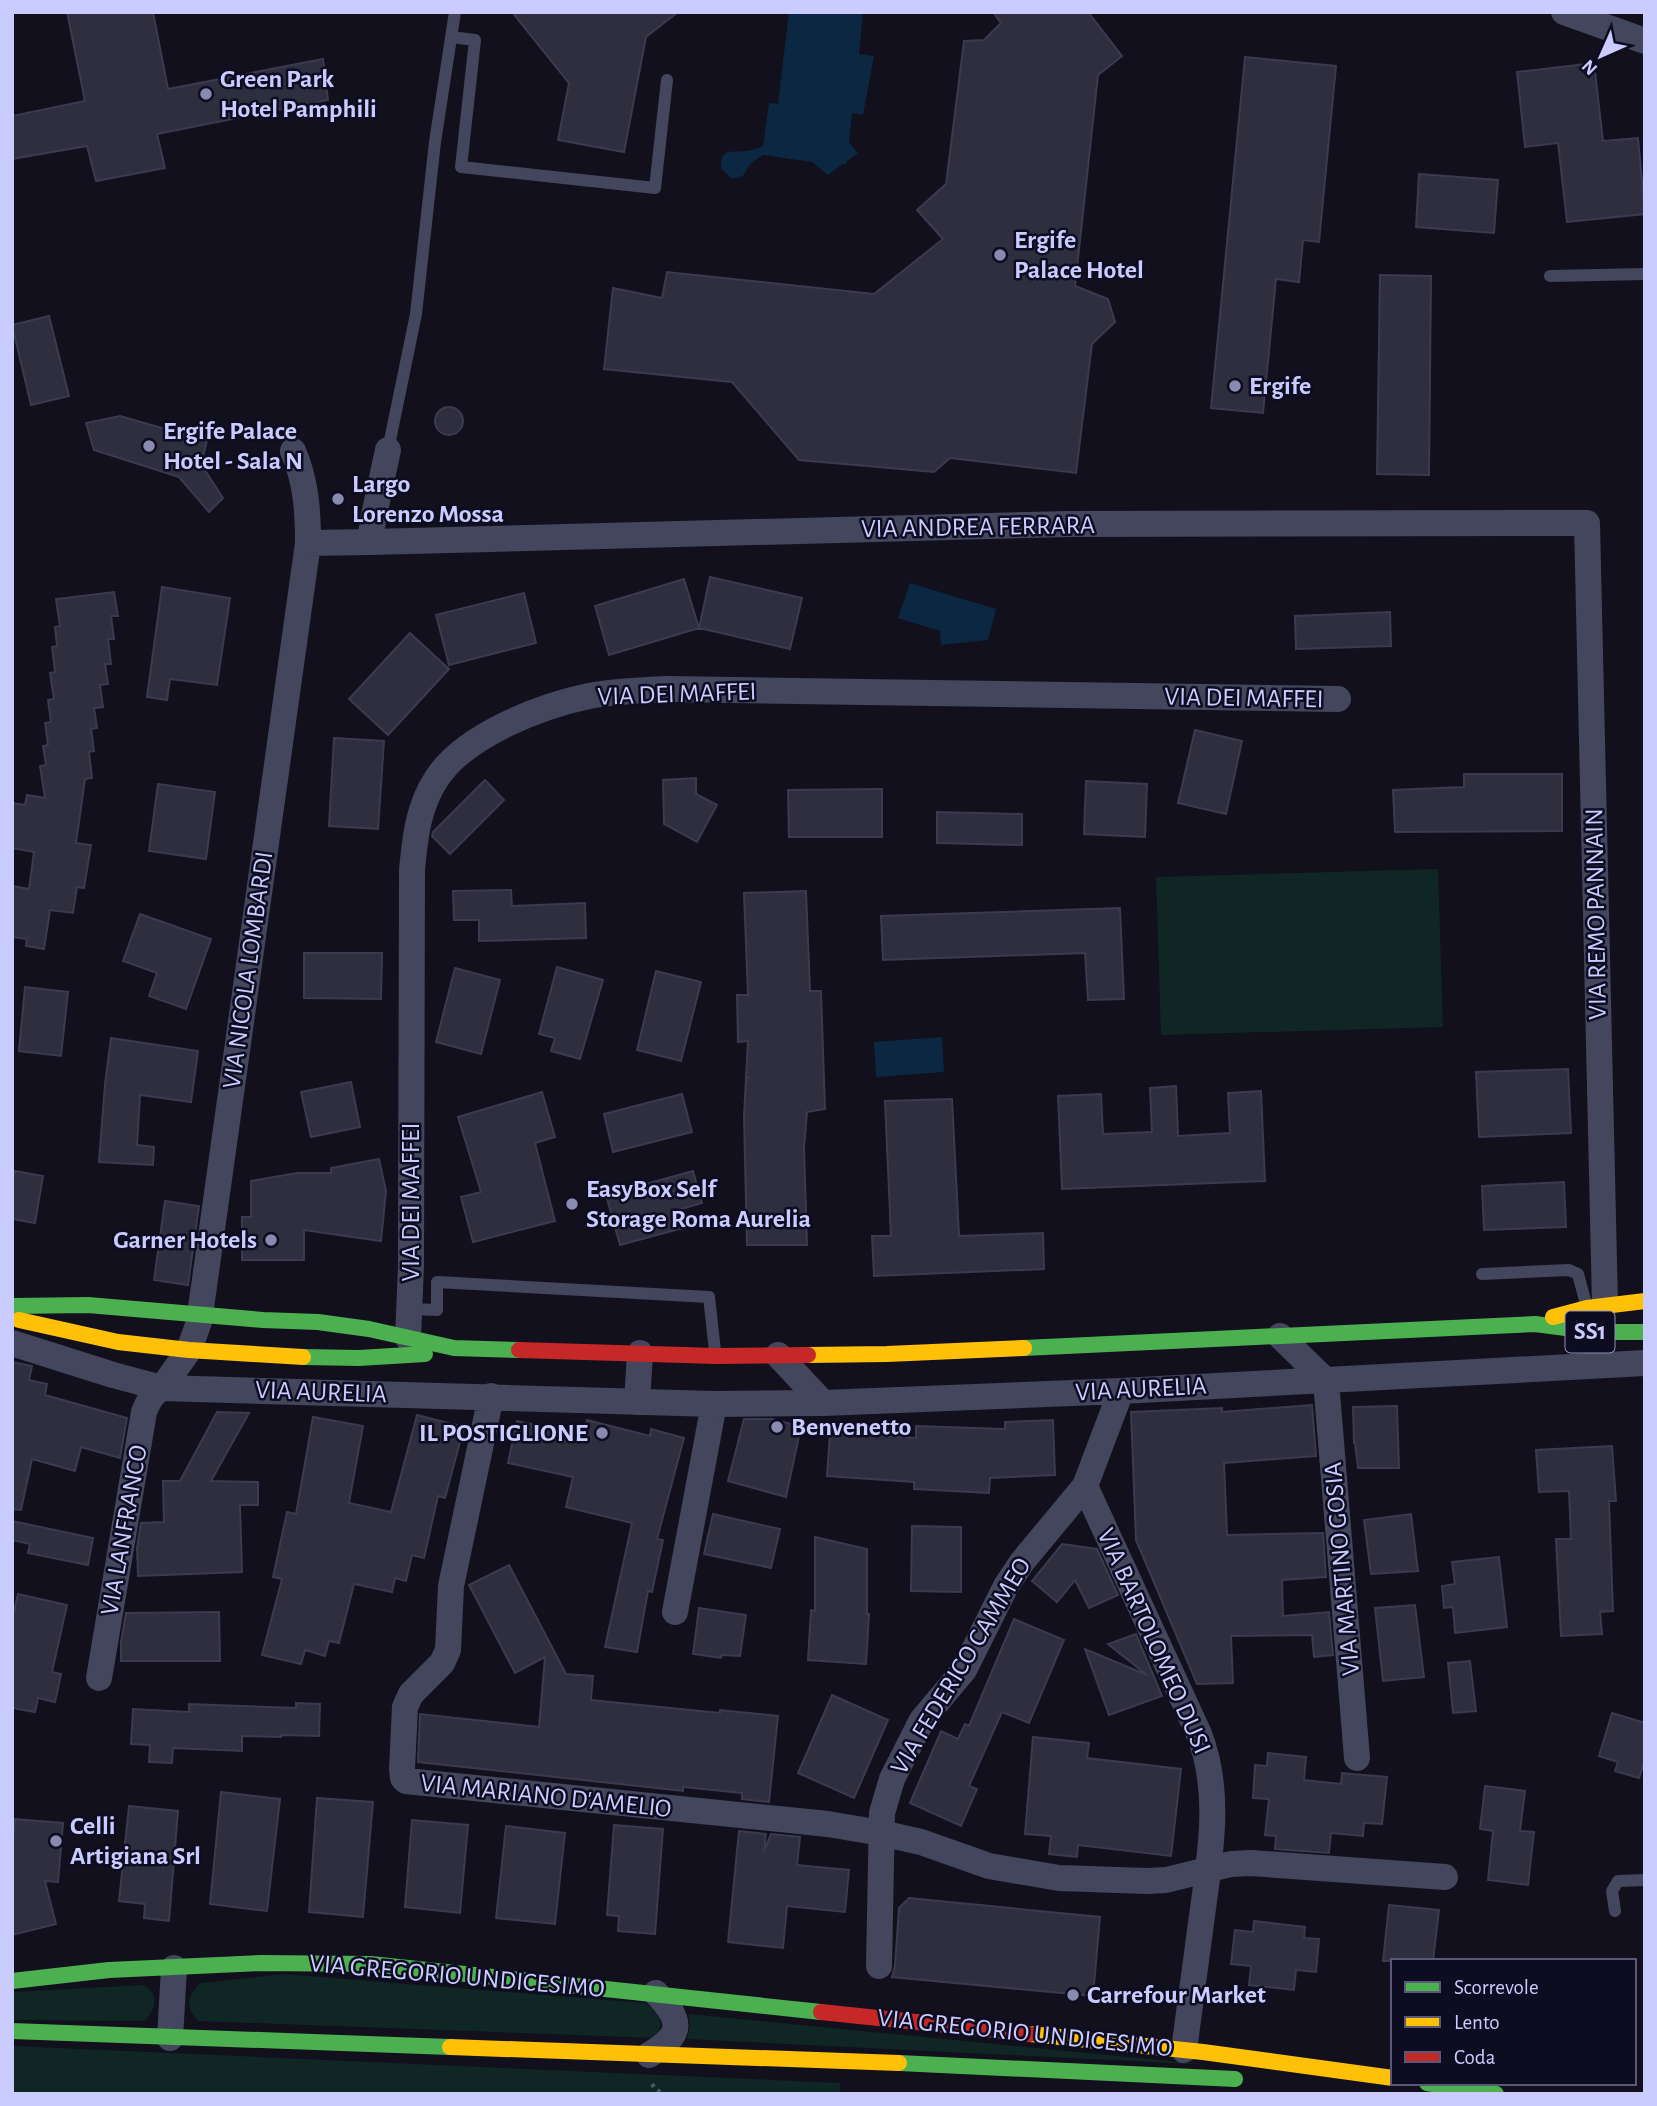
<svg xmlns="http://www.w3.org/2000/svg" width="1657" height="2106" font-family="'Alegreya Sans',sans-serif">
	<style>
		.green { fill: #0f2624 }
		.water { fill: #0b2741 }
		.building { fill: #2e2e3e; stroke: #3b3a50; stroke-width: 2 }
		.lines { fill: none; stroke-linecap: round; stroke-linejoin: round }
		.path { stroke: #455761; stroke-width: 4.5; stroke-dasharray: 3.5 5; stroke-linecap: butt }
		.lane { stroke: #44465d; stroke-width: 12 }
		.street { stroke: #44465d; stroke-width: 26 }
		.fast { stroke: #4caf50; stroke-width: 16 }
		.slow { stroke: #ffc107; stroke-width: 16 }
		.jam { stroke: #c62828; stroke-width: 16 }
		.poi-dot { fill: #898ab0; stroke: #0d0c20; stroke-width: 2.5 }
		.labels { text-anchor: middle; dominant-baseline: central; stroke-width: 5; stroke-linejoin: round; paint-order: stroke }
		.shield { fill: #0d0c20; stroke: #9192bc; stroke-width: 2 }
		.shield-label { font-size: 24px; font-weight: bold; fill: #cacbff }
		.poi-label { font-size: 26px; font-weight: bold; fill: #cacbff; stroke: #0d0c20; text-anchor: start }
		.street-label { font-size: 26px; fill: #cacbff; stroke: #0d0c20 }
	</style>
	<rect width="100%" height="100%" fill="#11101c"/>
	<!-- green -->
	<path class="green" d="M 1438,869 L 1443,1027 L 1161,1035 L 1156,877 Z
		M 283,1974 L 646,2003 C 658,2014 666,2023 655,2038 L 198,2021 L 190,2010 L 189,1999 L 197,1986 L 201,1983 Z
		M 144,1985 C 160,1995 156,2009 144,2021 L 12,2020 L 12,1992 Z
		M 689,2014 L 1211,2065 L 687,2039 L 690,2027 Z
		M 12,2046 L 36,2047 L 840,2083 L 840,2094 L 12,2094 Z"/>
	<!-- water -->
	<path class="water" d="M 789,12 L 863,12 L 859,54 L 874,56 L 863,115 L 852,113 L 849,142 L 858,153 L 847,161 L 846,164 L 843,164 L 828,175 L 812,162 L 763,155 C 759,158 752,162 749,166 C 743,175 745,178 732,178 L 721,169 C 720,147 731,153 745,151 C 751,151 757,148 763,146 L 769,103 L 778,104 Z
		M 910,583 L 996,609 L 988,640 L 941,645 L 940,631 L 898,618 Z
		M 942,1037 L 944,1072 L 876,1077 L 874,1042 Z"/>
	<!-- building -->
	<path class="building" d="M 67,12 L 153,12 L 168,89 L 323,59 L 328,100 L 157,134 L 165,168 L 96,181 L 87,146 L 12,159 L 12,116 L 85,101 Z
		M 512,12 L 678,12 L 646,37 L 624,152 L 558,140 L 569,83 Z
		M 993,12 L 1088,12 L 1122,56 L 1098,75 L 1075,286 L 1108,299 L 1115,322 L 1092,344 L 1076,473 L 950,458 L 934,472 L 799,460 L 732,382 L 604,369 L 613,288 L 662,298 L 667,272 L 874,294 L 943,239 L 917,210 L 946,184 L 964,41 L 984,40 L 1001,23 Z
		M 1245,57 L 1336,66 L 1319,242 L 1303,240 L 1299,282 L 1276,279 L 1263,413 L 1211,408 Z
		M 1594,63 L 1603,141 L 1638,138 L 1645,214 L 1567,222 L 1558,143 L 1525,147 L 1517,72 Z
		M 1419,174 L 1498,180 L 1494,233 L 1416,227 Z
		M 1380,275 L 1431,276 L 1429,475 L 1377,474 Z
		M 49,316 L 69,396 L 31,405 L 12,325 Z
		M435 421a14 14 0 1 1 28 0a14 14 0 1 1-28 0Z
		M 120,416 L 207,441 L 201,464 L 223,498 L 209,512 L 179,477 L 94,450 L 86,423 Z
		M 710,577 L 802,598 L 790,649 L 699,628 Z
		M 684,579 L 699,628 L 609,655 L 595,606 Z
		M 162,587 L 230,598 L 217,685 L 170,679 L 167,700 L 147,697 Z
		M 114,592 L 118,616 L 111,616 L 114,639 L 108,639 L 111,664 L 105,664 L 108,684 L 100,685 L 103,707 L 94,708 L 97,728 L 91,729 L 94,751 L 89,752 L 92,778 L 85,779 L 76,843 L 91,845 L 84,888 L 77,887 L 73,913 L 50,910 L 44,949 L 26,946 L 27,939 L 12,937 L 12,886 L 29,889 L 34,852 L 12,848 L 12,803 L 25,805 L 27,795 L 45,798 L 40,766 L 46,765 L 43,746 L 48,745 L 45,723 L 51,722 L 48,700 L 54,699 L 50,673 L 55,672 L 52,647 L 57,646 L 55,627 L 60,626 L 56,599 Z
		M 524,593 L 536,643 L 449,665 L 436,615 Z
		M 1390,612 L 1391,646 L 1296,649 L 1295,616 Z
		M 410,633 L 449,669 L 388,735 L 349,699 Z
		M 1195,730 L 1242,741 L 1226,814 L 1178,803 Z
		M 334,738 L 384,741 L 378,829 L 329,826 Z
		M 1464,774 L 1562,774 L 1562,831 L 1395,832 L 1393,790 L 1464,787 Z
		M 696,778 L 696,794 L 717,805 L 697,842 L 664,824 L 663,780 Z
		M 485,780 L 504,800 L 450,854 L 432,836 L 433,832 Z
		M 1086,781 L 1147,784 L 1145,837 L 1084,834 Z
		M 158,784 L 215,792 L 206,859 L 149,851 Z
		M 882,789 L 882,837 L 789,837 L 788,790 Z
		M 937,812 L 1022,814 L 1022,845 L 937,843 Z
		M 511,890 L 512,906 L 585,903 L 586,938 L 479,941 L 479,920 L 454,920 L 453,891 Z
		M 806,891 L 810,991 L 821,991 L 825,1109 L 807,1112 L 804,1148 L 807,1245 L 747,1245 L 744,1117 L 746,1078 L 749,1078 L 746,1077 L 748,1041 L 738,1042 L 737,995 L 748,995 L 744,893 Z
		M 1120,908 L 1124,999 L 1088,1000 L 1085,953 L 883,960 L 881,916 Z
		M 140,914 L 211,939 L 186,1009 L 149,996 L 157,973 L 123,961 Z
		M 304,953 L 382,953 L 381,999 L 304,998 Z
		M 557,967 L 603,980 L 580,1059 L 551,1051 L 555,1038 L 539,1034 Z
		M 455,968 L 500,980 L 481,1054 L 436,1042 Z
		M 656,971 L 701,982 L 681,1061 L 637,1050 Z
		M 25,987 L 68,992 L 61,1056 L 19,1051 Z
		M 111,1038 L 198,1051 L 191,1102 L 140,1095 L 137,1145 L 154,1147 L 153,1165 L 99,1162 L 105,1084 Z
		M 1568,1069 L 1571,1133 L 1479,1137 L 1476,1072 Z
		M 351,1082 L 360,1127 L 311,1137 L 301,1092 Z
		M 1176,1086 L 1178,1136 L 1230,1133 L 1228,1093 L 1261,1091 L 1265,1181 L 1062,1189 L 1058,1096 L 1101,1094 L 1103,1134 L 1152,1132 L 1150,1088 Z
		M 542,1092 L 555,1137 L 535,1143 L 555,1221 L 473,1242 L 461,1197 L 481,1192 L 458,1117 Z
		M 682,1094 L 692,1132 L 613,1152 L 604,1114 Z
		M 952,1099 L 959,1236 L 1043,1233 L 1044,1269 L 874,1276 L 872,1236 L 891,1236 L 885,1101 Z
		M 379,1159 L 386,1191 L 381,1241 L 304,1230 L 304,1260 L 242,1260 L 242,1217 L 251,1217 L 251,1181 L 297,1173 L 331,1173 L 331,1168 Z
		M 15,1171 L 43,1176 L 35,1223 L 12,1219 L 12,1183 Z
		M 693,1171 L 702,1203 L 678,1210 L 683,1228 L 620,1245 L 606,1195 Z
		M 1564,1182 L 1566,1227 L 1484,1230 L 1482,1186 Z
		M 165,1201 L 199,1206 L 188,1285 L 154,1280 Z
		M 12,1362 L 32,1366 L 29,1380 L 47,1384 L 45,1395 L 127,1418 L 120,1458 L 81,1447 L 75,1471 L 32,1459 L 21,1510 L 12,1509 Z
		M 1312,1405 L 1316,1456 L 1224,1463 L 1227,1535 L 1323,1533 L 1326,1577 L 1282,1580 L 1283,1616 L 1329,1612 L 1333,1655 L 1314,1657 L 1312,1635 L 1231,1636 L 1233,1683 L 1197,1684 L 1136,1540 L 1131,1412 L 1222,1408 L 1222,1412 Z
		M 1397,1406 L 1399,1468 L 1358,1468 L 1355,1443 L 1354,1443 L 1353,1407 Z
		M 217,1412 L 249,1413 L 211,1481 L 258,1482 L 258,1505 L 240,1505 L 242,1572 L 138,1576 L 137,1548 L 141,1523 L 164,1522 L 163,1481 L 180,1481 Z
		M 417,1415 L 464,1427 L 445,1498 L 438,1496 L 424,1558 L 412,1555 L 406,1581 L 395,1578 L 392,1592 L 354,1584 L 339,1643 L 329,1641 L 325,1656 L 305,1650 L 301,1664 L 262,1655 L 282,1579 L 273,1577 L 287,1512 L 296,1514 L 313,1417 L 363,1426 L 349,1503 L 391,1512 Z
		M 744,1419 L 773,1419 L 801,1427 L 786,1497 L 728,1481 Z
		M 587,1420 L 650,1436 L 651,1429 L 684,1438 L 657,1539 L 663,1540 L 652,1592 L 648,1591 L 637,1652 L 605,1647 L 632,1523 L 566,1507 L 573,1477 L 508,1463 L 517,1421 L 583,1436 Z
		M 1053,1420 L 1055,1475 L 990,1478 L 989,1493 L 914,1489 L 914,1482 L 827,1476 L 830,1432 L 916,1438 L 916,1426 L 1005,1429 L 1005,1422 Z
		M 1612,1446 L 1616,1501 L 1609,1501 L 1613,1611 L 1600,1612 L 1602,1634 L 1561,1636 L 1556,1539 L 1571,1539 L 1569,1491 L 1539,1492 L 1536,1450 Z
		M 713,1514 L 780,1529 L 771,1568 L 704,1554 Z
		M 1411,1514 L 1418,1571 L 1371,1574 L 1364,1520 Z
		M 12,1521 L 93,1538 L 88,1565 L 28,1553 L 30,1544 L 12,1540 Z
		M 912,1526 L 961,1527 L 961,1592 L 911,1591 Z
		M 815,1537 L 867,1549 L 867,1614 L 869,1614 L 866,1664 L 808,1660 L 811,1610 L 815,1611 Z
		M 1062,1544 L 1097,1549 L 1118,1595 L 1089,1608 L 1075,1580 L 1057,1602 L 1032,1581 Z
		M 1499,1557 L 1507,1627 L 1455,1633 L 1453,1607 L 1444,1608 L 1442,1586 L 1455,1584 L 1452,1562 Z
		M 509,1565 L 566,1674 L 593,1676 L 591,1700 L 720,1713 L 720,1710 L 778,1716 L 769,1802 L 742,1799 L 742,1793 L 683,1787 L 683,1791 L 418,1762 L 420,1714 L 539,1727 L 545,1657 L 515,1673 L 469,1585 Z
		M 18,1594 L 67,1605 L 52,1672 L 61,1674 L 55,1702 L 38,1698 L 35,1712 L 12,1708 L 12,1620 Z
		M 1415,1605 L 1424,1677 L 1383,1681 L 1375,1608 Z
		M 699,1608 L 746,1615 L 740,1656 L 722,1655 L 721,1658 L 693,1654 Z
		M 219,1612 L 220,1661 L 121,1661 L 121,1642 L 126,1613 Z
		M 1014,1619 L 1064,1640 L 1029,1723 L 1002,1712 L 969,1786 L 977,1789 L 961,1826 L 910,1803 L 941,1731 L 958,1739 L 965,1724 L 969,1726 Z
		M 1136,1634 L 1162,1696 L 1109,1715 L 1085,1649 L 1147,1675 L 1108,1644 Z
		M 1470,1661 L 1476,1711 L 1453,1713 L 1448,1663 Z
		M 832,1695 L 888,1720 L 854,1798 L 798,1773 Z
		M 296,1703 L 320,1704 L 319,1736 L 281,1735 L 281,1737 L 242,1736 L 242,1751 L 173,1748 L 172,1763 L 149,1762 L 150,1745 L 131,1744 L 133,1709 L 189,1712 L 189,1704 L 296,1708 Z
		M 1612,1713 L 1645,1723 L 1645,1760 L 1639,1778 L 1615,1771 L 1618,1762 L 1599,1756 Z
		M 1033,1737 L 1089,1743 L 1087,1758 L 1181,1769 L 1171,1856 L 1078,1845 L 1077,1857 L 1049,1854 L 1051,1836 L 1025,1834 Z
		M 1268,1753 L 1306,1757 L 1304,1780 L 1341,1784 L 1342,1773 L 1387,1777 L 1382,1824 L 1364,1823 L 1363,1836 L 1331,1833 L 1329,1853 L 1275,1849 L 1276,1836 L 1265,1835 L 1269,1799 L 1253,1798 L 1255,1765 L 1267,1766 Z
		M 1485,1786 L 1525,1791 L 1520,1831 L 1534,1832 L 1528,1885 L 1488,1880 L 1493,1831 L 1480,1829 Z
		M 221,1792 L 280,1799 L 267,1911 L 210,1904 Z
		M 317,1798 L 373,1802 L 363,1917 L 309,1912 Z
		M 129,1806 L 178,1811 L 169,1921 L 144,1918 L 145,1904 L 119,1901 Z
		M 15,1819 L 63,1823 L 58,1882 L 45,1881 L 56,1924 L 12,1935 L 12,1851 Z
		M 412,1820 L 468,1825 L 460,1913 L 405,1907 Z
		M 614,1825 L 663,1829 L 655,1934 L 618,1931 L 619,1916 L 607,1915 Z
		M 506,1826 L 565,1833 L 555,1924 L 496,1918 Z
		M 739,1831 L 766,1834 L 764,1851 L 771,1834 L 800,1837 L 797,1865 L 849,1870 L 845,1912 L 787,1906 L 783,1948 L 728,1942 Z
		M 909,1898 L 1100,1917 L 1093,1996 L 892,1977 L 895,1966 L 899,1908 Z
		M 1389,1905 L 1439,1910 L 1433,1961 L 1383,1961 Z
		M 1254,1921 L 1305,1927 L 1304,1938 L 1319,1939 L 1316,1972 L 1296,1970 L 1294,1990 L 1249,1985 L 1251,1966 L 1231,1964 L 1235,1930 L 1253,1932 Z"/>
	<g class="lines">
		<!-- path -->
		<path class="path" d="M 652,2084 L 656,2090 L 664,2094"/>
		<!-- lane -->
		<path class="lane" d="M 451,37 L 475,40 L 461,167 L 655,188 L 667,80
			M 1550,276 L 1645,274
			M 388,450 L 416,314 L 435,142 L 455,12
			M 1482,1274 L 1569,1270 L 1578,1274 L 1586,1304
			M 410,1309 L 437,1310 L 437,1282 L 709,1297 L 715,1351
			M 1615,1911 L 1612,1891 L 1618,1881 L 1645,1880"/>
		<!-- street -->
		<path class="street" d="M 1564,12 L 1645,41
			M 293,451 C 306,481 308,510 308,543 L 370,542 L 373,520 L 388,450
			M 370,542 L 1069,524 L 1587,523 L 1605,1305
			M 1280,1336 L 1326,1381 L 1357,1758
			M 408,1338 L 411,1266 L 412,870 C 415,838 418,806 437,778 C 465,735 541,706 589,696 C 616,691 643,690 669,689 L 1338,699
			M 12,1343 L 113,1375 L 162,1388 L 714,1404 L 823,1403 L 1121,1391 L 1645,1363
			M 778,1355 L 823,1403
			M 491,1396 L 451,1586 L 448,1650 L 442,1663 L 411,1694 L 405,1707 L 402,1769 L 403,1778 L 406,1781 L 828,1824 L 881,1833 L 921,1842 L 989,1866 L 1059,1878 L 1147,1881 L 1166,1880 L 1231,1864 L 1251,1863 L 1445,1877
			M 637,1402 L 640,1353
			M 1085,1486 L 1199,1734 C 1222,1793 1210,1855 1202,1916 C 1196,1961 1190,2005 1184,2050
			M 675,1612 L 714,1404
			M 99,1678 L 144,1412 C 148,1402 152,1393 162,1388 L 189,1350 L 199,1322 L 308,543
			M 879,1966 L 882,1813 L 892,1779 L 922,1720 L 964,1670 L 1006,1586 L 1022,1562 L 1085,1486 L 1121,1391
			M 170,2038 L 174,1968
			M 649,2055 C 683,2034 683,2022 656,1993"/>
		<!-- fast -->
		<path class="fast" d="M 12,1306 L 88,1305 L 263,1320 L 318,1322 L 369,1329 L 454,1348 L 519,1350
			M 1024,1348 L 1535,1324 L 1596,1332 L 1645,1332
			M 303,1357 L 359,1358 L 425,1354
			M 12,1981 L 109,1970 L 260,1963 L 371,1964 L 821,2012
			M 12,2031 L 450,2047
			M 899,2063 L 1235,2079
			M 1427,2083 L 1496,2094"/>
		<!-- slow -->
		<path class="slow" d="M 1553,1317 L 1587,1308 L 1645,1301
			M 19,1320 L 118,1342 L 189,1350 L 303,1357
			M 808,1355 L 887,1354 L 1024,1348
			M 1030,2034 L 1203,2052 L 1393,2078
			M 450,2047 L 899,2063"/>
		<!-- jam -->
		<path class="jam" d="M 519,1350 L 716,1356 L 808,1355
			M 821,2012 L 1030,2034"/>
	</g>
	<!-- markers -->
	<g class="poi-dot">
		<circle cx="206" cy="94" r="7"/>
		<circle cx="1000" cy="255" r="7"/>
		<circle cx="1235" cy="386" r="7"/>
		<circle cx="149" cy="446" r="7"/>
		<circle cx="338" cy="499" r="7"/>
		<circle cx="572" cy="1204" r="7"/>
		<circle cx="271" cy="1240" r="7"/>
		<circle cx="777" cy="1427" r="7"/>
		<circle cx="602" cy="1433" r="7"/>
		<circle cx="56" cy="1841" r="7"/>
		<circle cx="1073" cy="1995" r="7"/>
	</g>
	<g class="labels">
		<!-- shield labels -->
		<rect class="shield" x="1565.5" y="1311.5" width="49" height="41" rx="5"/>
		<g class="shield-label">
			<text x="1590" y="1332">SS1</text>
		</g>
		<!-- poi labels -->
		<g class="poi-label">
			<text x="220" y="79">Green Park<tspan x="220" dy="30">Hotel Pamphili</tspan></text>
			<text x="1014" y="240">Ergife<tspan x="1014" dy="30">Palace Hotel</tspan></text>
			<text x="1249" y="386">Ergife</text>
			<text x="163" y="431">Ergife Palace<tspan x="163" dy="30">Hotel - Sala N</tspan></text>
			<text x="352" y="484">Largo<tspan x="352" dy="30">Lorenzo Mossa</tspan></text>
			<text x="586" y="1189">EasyBox Self<tspan x="586" dy="30">Storage Roma Aurelia</tspan></text>
			<text x="257" y="1240" text-anchor="end">Garner Hotels</text>
			<text x="791" y="1427">Benvenetto</text>
			<text x="588" y="1433" text-anchor="end">IL POSTIGLIONE</text>
			<text x="70" y="1826">Celli<tspan x="70" dy="30">Artigiana Srl</tspan></text>
			<text x="1087" y="1995">Carrefour Market</text>
		</g>
		<!-- street labels -->
		<g class="street-label">
			<text transform="translate(978 527) rotate(-1)">VIA ANDREA FERRARA</text>
			<text transform="translate(677 694) rotate(-2)">VIA DEI MAFFEI</text>
			<text transform="translate(1244 698) rotate(1)">VIA DEI MAFFEI</text>
			<text transform="translate(1596 914) rotate(-91)">VIA REMO PANNAIN</text>
			<text transform="translate(248 970) rotate(-82)">VIA NICOLA LOMBARDI</text>
			<text transform="translate(411 1202) rotate(-90)">VIA DEI MAFFEI</text>
			<text transform="translate(1141 1389) rotate(-3)">VIA AURELIA</text>
			<text transform="translate(321 1392) rotate(2)">VIA AURELIA</text>
			<text transform="translate(124 1530) rotate(-80)">VIA LANFRANCO</text>
			<text transform="translate(1342 1569) rotate(-95)">VIA MARTINO GOSIA</text>
			<text transform="translate(1154 1641) rotate(66)">VIA BARTOLOMEO DUSI</text>
			<text transform="translate(961 1666) rotate(-59)">VIA FEDERICO CAMMEO</text>
			<text transform="translate(546 1796) rotate(6)">VIA MARIANO D'AMELIO</text>
			<text transform="translate(457 1976) rotate(5)">VIA GREGORIO UNDICESIMO</text>
			<text transform="translate(1025 2033) rotate(6)">VIA GREGORIO UNDICESIMO</text>
		</g>
	</g>
	<!-- border -->
	<rect width="1657" height="2106" fill="none" stroke="#cacbff" stroke-width="28"/>
	<!-- legend -->
	<rect x="1391" y="1959" width="245" height="126" fill="#0d0c20" stroke="#595879" stroke-width="2"/>
	<rect x="1405" y="1982" width="35" height="10" fill="#4caf50" stroke="#595879" stroke-width="2"/>
	<text x="1454" y="1994" font-size="21" fill="#cacbff">Scorrevole</text>
	<rect x="1405" y="2017" width="35" height="10" fill="#ffc107" stroke="#595879" stroke-width="2"/>
	<text x="1454" y="2029" font-size="21" fill="#cacbff">Lento</text>
	<rect x="1405" y="2052" width="35" height="10" fill="#c62828" stroke="#595879" stroke-width="2"/>
	<text x="1454" y="2064" font-size="21" fill="#cacbff">Coda</text>
	<!-- north arrow -->
	<g transform="translate(1601 56) rotate(225)" stroke="#0d0c20" stroke-width="5" paint-order="stroke">
	<path d="M0-5L12 26L0 18L-12 26Z" fill="#cacbff"/>
	<text y="-10" font-size="19" font-weight="bold" text-anchor="middle" fill="#cacbff">N</text>
	</g>
</svg>
